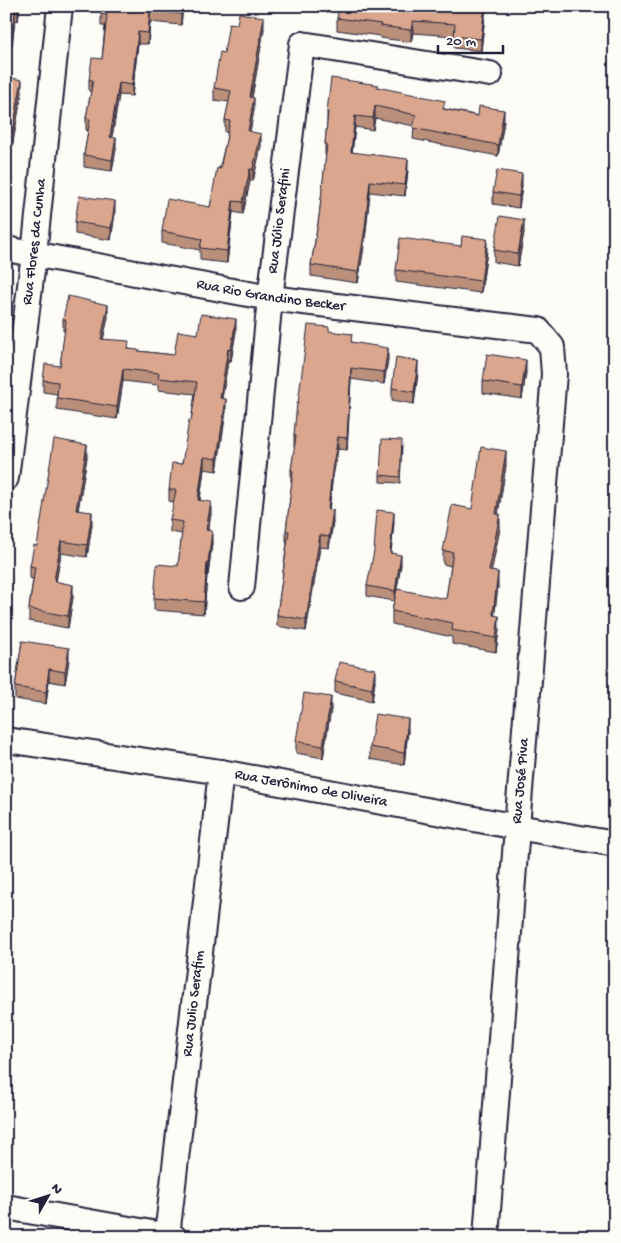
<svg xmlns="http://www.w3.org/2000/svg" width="621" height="1243" font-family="'Gochi Hand',sans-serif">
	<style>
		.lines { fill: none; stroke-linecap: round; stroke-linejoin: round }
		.street-casing { stroke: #22223b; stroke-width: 28 }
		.street { stroke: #fdfcf7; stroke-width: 24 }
		.wall { fill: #bb907a; stroke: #22223b }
		.shaded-wall { fill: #997563; stroke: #22223b }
		.building { fill: #daa78e; stroke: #22223b }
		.labels { text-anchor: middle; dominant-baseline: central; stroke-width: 4; stroke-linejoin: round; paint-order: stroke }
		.street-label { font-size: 15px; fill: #22223b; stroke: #fdfcf7 }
	</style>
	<rect width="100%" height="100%" fill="#fdfcf7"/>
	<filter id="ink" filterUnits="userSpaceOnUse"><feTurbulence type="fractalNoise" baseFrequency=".02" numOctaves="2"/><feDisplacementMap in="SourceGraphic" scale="10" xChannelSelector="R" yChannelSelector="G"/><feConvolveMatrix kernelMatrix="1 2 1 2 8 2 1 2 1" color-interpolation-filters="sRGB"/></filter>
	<g filter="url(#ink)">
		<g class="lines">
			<defs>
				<g id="street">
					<path id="s1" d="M 6,249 L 270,298 L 538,330 L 552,347 L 554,374 L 517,827 L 486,1237"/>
					<path id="s2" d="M 6,478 L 34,254 L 60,6"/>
					<path id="s3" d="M 242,587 L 270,298 L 302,44 L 490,74"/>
					<path id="s4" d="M 6,740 L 221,772 L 517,827 L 615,844"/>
					<path d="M 6,1207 L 174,1237"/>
					<path id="s5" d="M 167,1236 L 221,772"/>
				</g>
			</defs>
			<!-- street casing -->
			<use href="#street" class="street-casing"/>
			<!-- street -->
			<use href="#street" class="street"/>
		</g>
		<!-- wall -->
		<path class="wall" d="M 6,6 L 20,6 L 18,21 L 15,20 L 12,45 L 6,44 Z
			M 183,6 L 181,25 L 150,22 L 148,44 L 138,44 L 132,96 L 119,95 L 112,137 L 116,149 L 112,171 L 84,167 L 84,155 L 88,130 L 86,130 L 86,118 L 91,92 L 89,91 L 89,80 L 102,59 L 105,26 L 101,26 L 101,14 Z
			M 486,6 L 481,51 L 454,48 L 454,36 L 413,33 L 411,42 L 380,38 L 380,36 L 337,30 L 337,18 Z
			M 264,29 L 252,97 L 254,110 L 250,131 L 261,146 L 253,181 L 250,181 L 243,214 L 233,212 L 227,263 L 200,260 L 200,250 L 162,243 L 162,231 L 210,207 L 228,133 L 225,132 L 225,120 L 229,102 L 214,100 L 214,88 L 224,53 Z
			M 6,77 L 22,92 L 12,147 L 6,146 Z
			M 378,88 L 445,109 L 504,121 L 498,156 L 413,139 L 414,126 L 375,118 L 373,130 L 355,127 L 352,152 L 408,170 L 405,196 L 370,192 L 365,240 L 358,283 L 311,276 L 311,265 L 319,217 L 326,155 L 325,155 L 325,144 L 327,123 L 327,112 Z
			M 522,186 L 519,208 L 493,204 L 493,192 Z
			M 115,213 L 111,240 L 75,234 L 75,222 Z
			M 524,232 L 518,266 L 494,262 L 494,250 Z
			M 487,251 L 481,293 L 396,282 L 396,270 Z
			M 108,317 L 103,339 L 129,349 L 138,351 L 174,355 L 198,334 L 236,331 L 231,361 L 228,361 L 222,399 L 226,411 L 217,471 L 204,469 L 200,500 L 211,514 L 208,531 L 212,543 L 208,575 L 207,575 L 204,614 L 154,610 L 154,598 L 178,566 L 182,534 L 170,532 L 170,520 L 174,502 L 169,501 L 169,490 L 182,464 L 191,421 L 195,394 L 158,390 L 158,385 L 123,381 L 117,419 L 57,410 L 57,394 L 43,392 L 43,380 L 60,366 L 65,331 L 63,331 L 63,319 Z
			M 329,331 L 388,359 L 384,384 L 351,379 L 347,450 L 338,449 L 332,482 L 329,510 L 333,522 L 329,548 L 320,547 L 306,631 L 277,626 L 277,615 L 287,543 L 286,542 L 286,531 L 292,482 L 291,482 L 291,470 L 295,447 L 294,447 L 294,435 L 298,403 Z
			M 526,372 L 522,399 L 483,393 L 483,381 Z
			M 418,373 L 414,404 L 392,400 L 392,388 Z
			M 402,446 L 400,483 L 380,482 L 380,475 Z
			M 87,457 L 78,510 L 92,524 L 87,557 L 61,553 L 56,582 L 73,597 L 68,628 L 29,621 L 29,609 L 33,579 L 30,578 L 30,566 L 37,546 Z
			M 506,465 L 498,514 L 500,528 L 491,571 L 498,586 L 494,615 L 499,630 L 496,652 L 452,644 L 452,637 L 392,624 L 392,611 L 394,601 L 367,596 L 367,586 L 394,522 L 391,553 L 401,565 L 396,591 L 446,599 L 451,566 L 443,564 L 443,551 L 472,509 Z
			M 22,641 L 69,660 L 65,684 L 49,681 L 46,704 L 15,699 L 15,687 Z
			M 335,681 L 375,681 L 372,701 L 335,693 Z
			M 331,709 L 323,758 L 296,753 L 296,741 Z
			M 408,731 L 404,765 L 370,759 L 370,747 Z"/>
		<!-- shaded-wall -->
		<path class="shaded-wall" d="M 19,6 L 20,6 L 18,21 L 18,12 Z
			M 181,6 L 183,6 L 181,25 Z
			M 485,6 L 486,6 L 481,51 L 481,39 Z
			M 15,11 L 15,20 L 12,45 L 12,36 Z
			M 150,11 L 150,22 L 148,44 L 148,33 Z
			M 264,17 L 264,29 L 250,109 L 250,97 Z
			M 413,21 L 413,33 L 411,42 L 411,30 Z
			M 138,32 L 138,44 L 132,96 L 132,85 Z
			M 22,80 L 22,92 L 12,147 L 12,135 Z
			M 119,83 L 119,95 L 110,148 L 110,137 Z
			M 254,98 L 254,110 L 248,143 L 248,131 Z
			M 375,106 L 375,118 L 373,130 L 373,118 Z
			M 504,110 L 504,121 L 498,156 L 498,145 Z
			M 355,116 L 355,127 L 351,163 L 351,152 Z
			M 261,134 L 261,146 L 253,181 L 253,169 Z
			M 116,138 L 116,149 L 112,171 L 112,160 Z
			M 408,159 L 408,170 L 405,196 L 405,185 Z
			M 250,169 L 250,181 L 243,214 L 243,202 Z
			M 522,174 L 522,186 L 519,208 L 519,196 Z
			M 370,181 L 370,192 L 365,240 L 358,283 L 358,272 Z
			M 115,201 L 115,213 L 111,240 L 111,228 Z
			M 233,201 L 233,212 L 227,263 L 227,251 Z
			M 524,220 L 524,232 L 518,266 L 518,254 Z
			M 487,239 L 487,251 L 481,293 L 481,281 Z
			M 108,305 L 108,317 L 101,350 L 101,339 Z
			M 236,319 L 236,331 L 231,361 L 231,350 Z
			M 388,348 L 388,359 L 384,384 L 384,372 Z
			M 228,349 L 228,361 L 220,410 L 220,398 Z
			M 526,360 L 526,372 L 522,399 L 522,387 Z
			M 418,361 L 418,373 L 414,404 L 414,392 Z
			M 351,368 L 351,379 L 347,450 L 347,438 Z
			M 123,369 L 123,381 L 117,419 L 117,407 Z
			M 226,399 L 226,411 L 217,471 L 217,459 Z
			M 338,437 L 338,449 L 332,482 L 328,521 L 328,510 L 332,470 Z
			M 87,445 L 87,457 L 76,522 L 76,510 Z
			M 506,451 L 506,465 L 496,527 L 496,514 Z
			M 204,457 L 204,469 L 198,511 L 198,500 Z
			M 211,502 L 211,514 L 206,542 L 206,530 Z
			M 333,510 L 333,522 L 329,548 L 329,537 Z
			M 92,512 L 92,524 L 87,557 L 87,545 Z
			M 394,512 L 394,522 L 390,563 L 390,553 Z
			M 500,514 L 500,528 L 489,584 L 489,571 Z
			M 212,531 L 212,543 L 208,575 L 208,563 Z
			M 320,535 L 320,547 L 306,631 L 306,620 Z
			M 61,541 L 61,553 L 54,593 L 54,581 Z
			M 401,555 L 401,565 L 395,601 L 395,591 Z
			M 207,563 L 207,575 L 204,614 L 204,602 Z
			M 498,572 L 498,586 L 493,629 L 493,615 Z
			M 73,585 L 73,597 L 68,628 L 68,616 Z
			M 499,616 L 499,630 L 496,652 L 496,638 Z
			M 69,648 L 69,660 L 65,684 L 65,672 Z
			M 49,669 L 49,681 L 46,704 L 46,692 Z
			M 375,669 L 375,681 L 372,701 L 372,689 Z
			M 331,697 L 331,709 L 323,758 L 323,746 Z
			M 408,719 L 408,731 L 404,765 L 404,753 Z"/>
		<!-- building -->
		<path class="building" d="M 6,6 L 19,6 L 18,12 L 15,11 L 12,36 L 6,35 Z
			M 102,6 L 181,6 L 181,14 L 150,11 L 148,33 L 138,32 L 132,85 L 119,83 L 110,137 L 116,138 L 112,160 L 84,155 L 90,119 L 86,118 L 93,80 L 89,80 L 92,58 L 102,59 L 107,15 L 101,14 Z
			M 339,6 L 485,6 L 481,39 L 454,36 L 455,24 L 413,21 L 411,30 L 380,26 L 381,24 L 337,18 Z
			M 239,13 L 264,17 L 250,97 L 254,98 L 248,131 L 261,134 L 253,169 L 250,169 L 243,202 L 233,201 L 227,251 L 200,248 L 202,239 L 162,231 L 167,199 L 210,207 L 217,168 L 220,169 L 230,121 L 225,120 L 231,91 L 214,88 L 220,52 L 224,53 L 229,23 L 237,24 Z
			M 6,77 L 22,80 L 12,135 L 6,134 Z
			M 331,78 L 378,85 L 377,87 L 445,101 L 443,109 L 478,116 L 479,106 L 504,110 L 498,145 L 413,128 L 416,115 L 375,106 L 373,118 L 355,116 L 351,152 L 408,159 L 405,185 L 370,181 L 365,228 L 358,272 L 311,265 L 319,217 L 327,144 L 325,144 L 328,112 L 327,112 Z
			M 497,170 L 522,174 L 519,196 L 493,192 Z
			M 79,196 L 115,201 L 111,228 L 75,222 Z
			M 500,216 L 524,220 L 518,254 L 494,250 Z
			M 462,236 L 487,239 L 481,281 L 396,270 L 400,238 L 461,246 Z
			M 68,296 L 108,305 L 101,339 L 129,341 L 128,349 L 138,350 L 138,351 L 174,355 L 178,331 L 198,334 L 201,314 L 236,319 L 231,350 L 228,349 L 220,398 L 226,399 L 217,459 L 204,457 L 198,500 L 211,502 L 206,530 L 212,531 L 208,563 L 207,563 L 204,602 L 154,598 L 157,564 L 178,566 L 183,522 L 170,520 L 176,490 L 169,490 L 172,463 L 182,464 L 189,420 L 191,421 L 197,382 L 158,378 L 159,373 L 123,369 L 117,407 L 57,398 L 58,382 L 43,380 L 45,364 L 60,366 L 66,320 L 63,319 Z
			M 308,325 L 329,327 L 329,331 L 352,334 L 351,342 L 388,348 L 384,372 L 351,368 L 347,438 L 338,437 L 332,470 L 328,510 L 333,510 L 329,537 L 320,535 L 306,620 L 277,615 L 289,531 L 286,531 L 293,471 L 291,470 L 296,436 L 294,435 L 297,403 L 298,403 Z
			M 487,354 L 526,360 L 522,387 L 483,381 Z
			M 396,357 L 418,361 L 414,392 L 392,388 Z
			M 54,439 L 87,445 L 76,510 L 92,512 L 87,545 L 61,541 L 54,581 L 73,585 L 68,616 L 29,609 L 35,567 L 30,566 L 34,545 L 37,546 Z
			M 382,439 L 402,440 L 400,477 L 380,475 Z
			M 481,447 L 506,451 L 496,514 L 500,514 L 489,571 L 498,572 L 493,615 L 499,616 L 496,638 L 452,630 L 453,623 L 392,611 L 397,589 L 446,599 L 453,552 L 443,551 L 452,505 L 472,509 Z
			M 377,510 L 394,512 L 390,553 L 401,555 L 395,591 L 367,586 L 374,551 Z
			M 22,641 L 69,648 L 65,672 L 49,669 L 46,692 L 15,687 Z
			M 339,662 L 375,669 L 372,689 L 335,681 Z
			M 304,693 L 331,697 L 323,746 L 296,741 Z
			M 375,714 L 408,719 L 404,753 L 370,747 Z"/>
	</g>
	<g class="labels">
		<!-- street labels -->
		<g class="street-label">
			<text stroke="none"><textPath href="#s3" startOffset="368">Rua Júlio Serafini</textPath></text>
			<text stroke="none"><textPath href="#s2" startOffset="238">Rua Flores da Cunha</textPath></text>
			<text stroke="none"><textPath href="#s1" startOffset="269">Rua Rio Grandino Becker</textPath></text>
			<text transform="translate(521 781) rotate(-85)">Rua José Piva</text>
			<text stroke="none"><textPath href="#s4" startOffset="309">Rua Jerônimo de Oliveira</textPath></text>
			<text stroke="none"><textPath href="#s5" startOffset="234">Rua Julio Serafim</textPath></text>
		</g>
	</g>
	<!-- margin -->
	<rect width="621" height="1243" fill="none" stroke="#fdfcf7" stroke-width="25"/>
	<rect x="12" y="12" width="596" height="1218" fill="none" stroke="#22223b" stroke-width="2" filter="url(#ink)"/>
	<!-- north arrow -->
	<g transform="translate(48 1196) rotate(51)" stroke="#fdfcf7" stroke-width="4" paint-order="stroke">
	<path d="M0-4L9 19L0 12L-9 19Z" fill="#22223b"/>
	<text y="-8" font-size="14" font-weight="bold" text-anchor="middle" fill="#22223b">N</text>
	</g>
	<!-- scale -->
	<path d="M438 45v8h65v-8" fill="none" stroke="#22223b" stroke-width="2.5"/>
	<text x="446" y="45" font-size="15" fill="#22223b" stroke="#fdfcf7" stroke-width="4" paint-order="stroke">20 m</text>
</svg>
